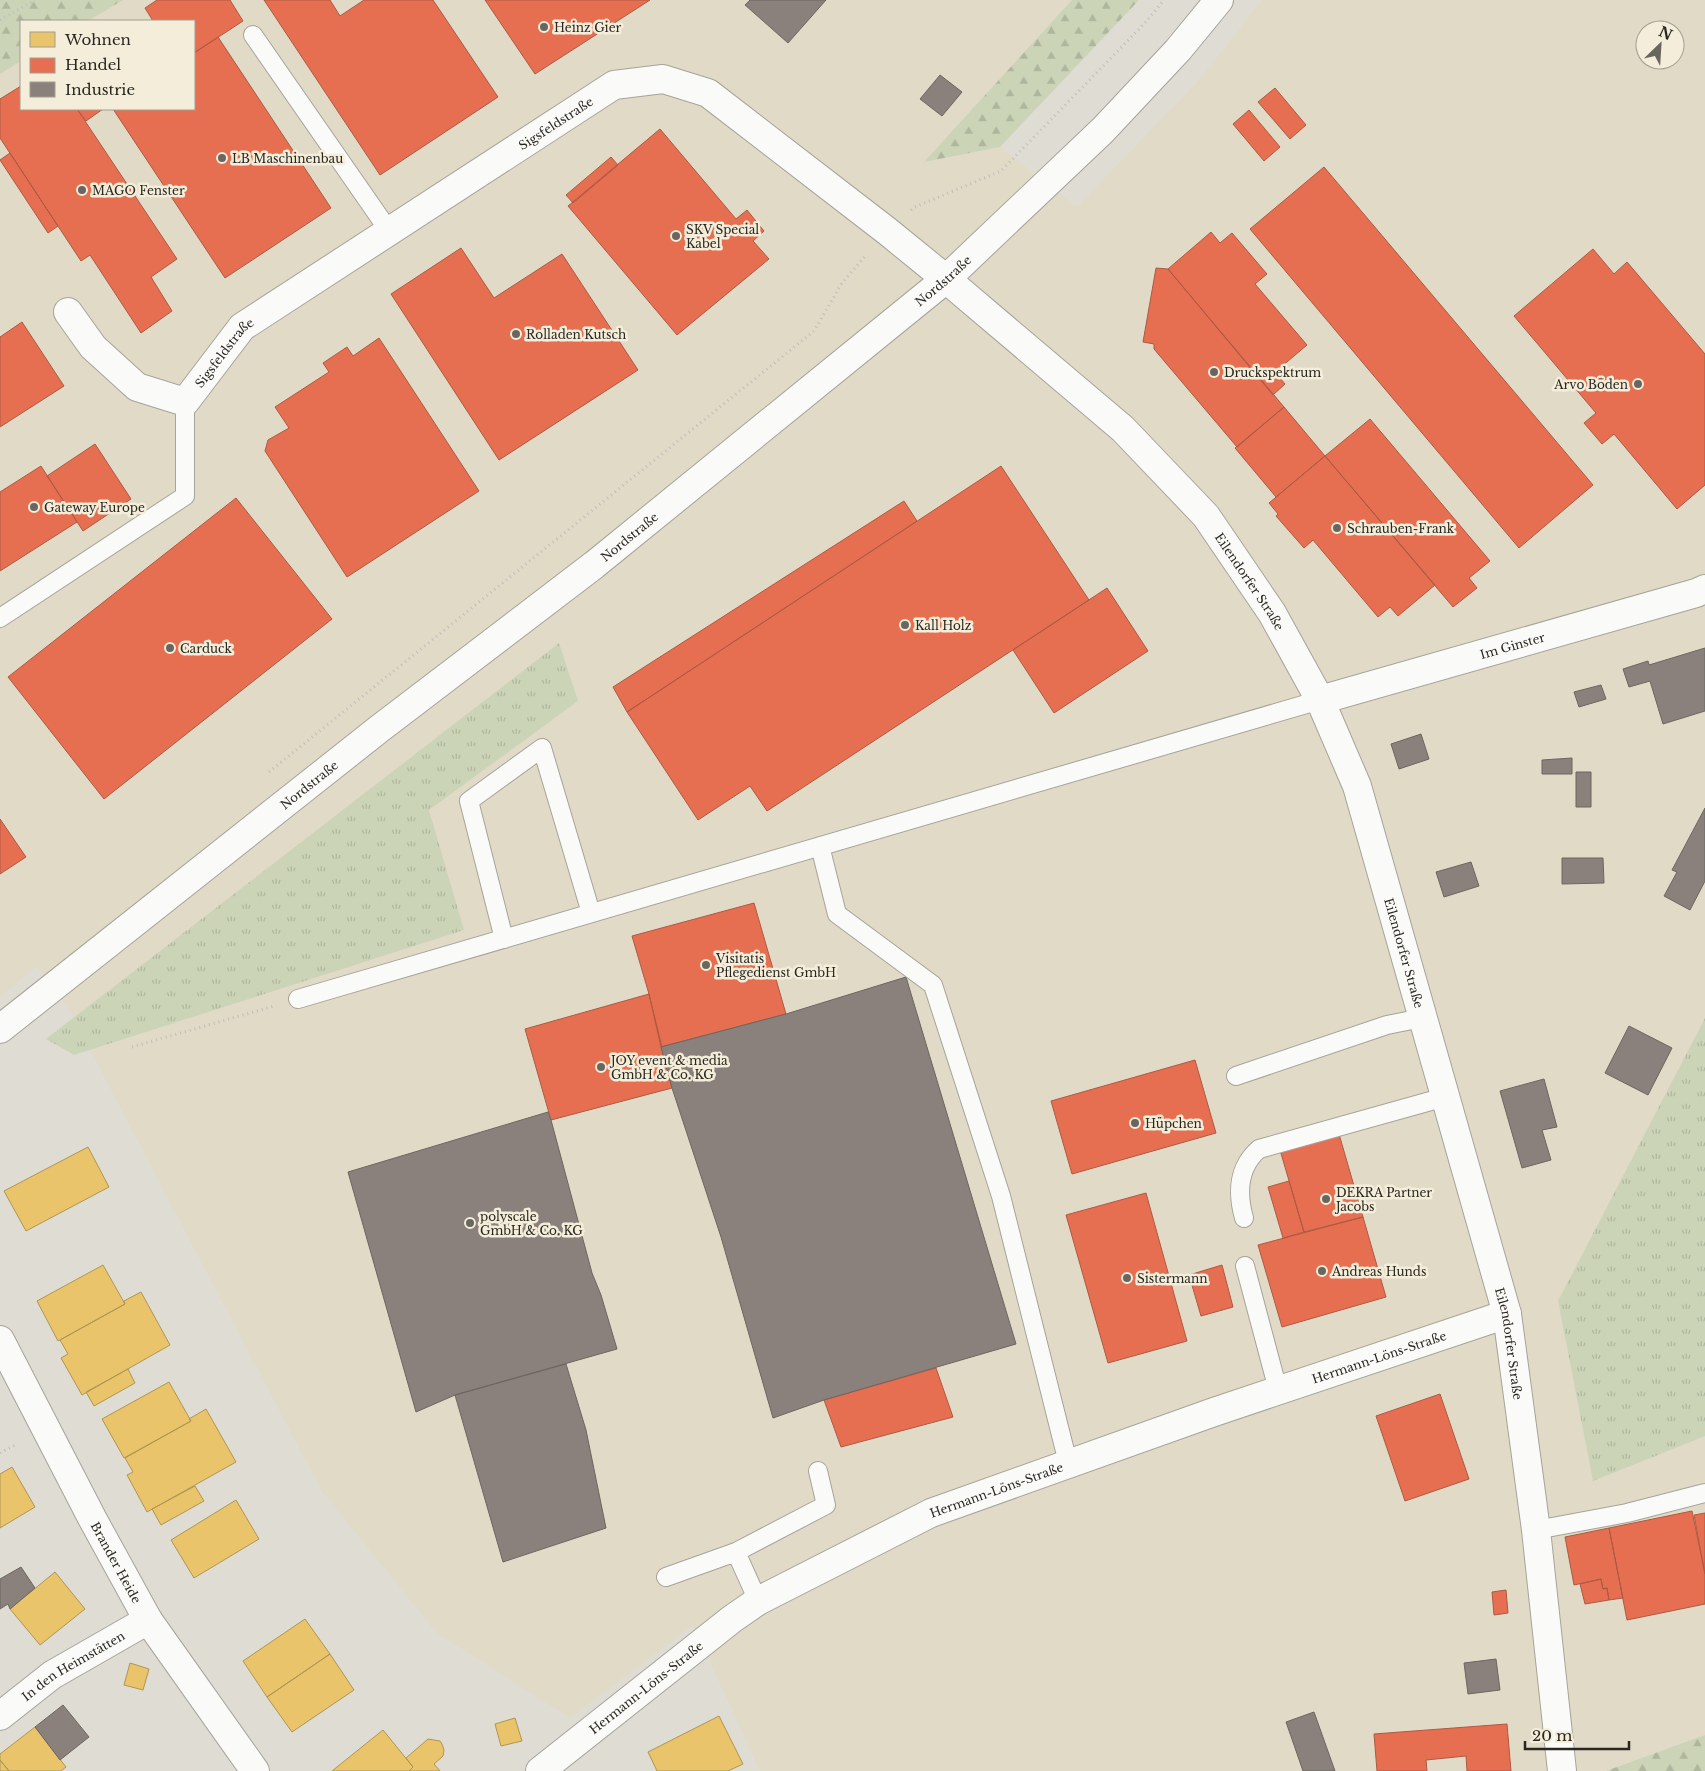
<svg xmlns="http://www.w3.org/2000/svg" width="1705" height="1771" font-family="'Libre Baskerville',serif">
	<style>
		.built { fill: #e0dac7; fill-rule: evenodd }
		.grass { fill: url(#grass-tufts) }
		.forest { fill: url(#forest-firs) }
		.homes { fill: #e9c46a; stroke: #af9554 }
		.shops { fill: #e76f51; stroke: #ae5942 }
		.industry { fill: #8a817c; stroke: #6d6660 }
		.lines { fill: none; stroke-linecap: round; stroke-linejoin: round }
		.service-casing { stroke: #a6a39b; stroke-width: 20 }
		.minor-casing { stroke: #a6a39b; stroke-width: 30 }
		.tertiary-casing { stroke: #a6a39b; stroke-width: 30 }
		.path { stroke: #bebdb9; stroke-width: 3; stroke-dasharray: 1 4; stroke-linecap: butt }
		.service { stroke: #fafaf8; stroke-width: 18 }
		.minor { stroke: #fafaf8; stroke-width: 28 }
		.tertiary { stroke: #fafaf8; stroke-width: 28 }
		.poi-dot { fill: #69665f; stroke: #f3edda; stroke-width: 2 }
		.labels { text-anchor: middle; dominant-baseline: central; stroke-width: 5; stroke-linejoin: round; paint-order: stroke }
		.poi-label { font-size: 12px; fill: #292720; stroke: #f3edda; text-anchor: start }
		.street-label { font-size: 12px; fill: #292720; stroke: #f3edda }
	</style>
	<defs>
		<pattern id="grass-tufts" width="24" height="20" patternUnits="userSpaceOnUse" patternTransform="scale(1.25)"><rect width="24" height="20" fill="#ccd4b8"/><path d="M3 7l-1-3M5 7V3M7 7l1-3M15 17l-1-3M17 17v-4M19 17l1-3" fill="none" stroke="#afb69e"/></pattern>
		<pattern id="forest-firs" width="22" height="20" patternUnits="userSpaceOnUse" patternTransform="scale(1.25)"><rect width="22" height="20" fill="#ccd4b8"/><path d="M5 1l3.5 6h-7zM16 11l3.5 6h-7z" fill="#afb69e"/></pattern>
	</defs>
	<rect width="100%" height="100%" fill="#dfdcd3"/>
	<!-- built -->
	<path class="built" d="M 123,0 L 1072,0 L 925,161 L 1000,147 L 1077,207 L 1200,79 L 1262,0 L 1705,0 L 1705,1018 L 1558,1302 L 1593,1481 L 1705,1436 L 1705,1735 L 1606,1771 L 760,1771 L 693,1625 L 570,1718 L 437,1633 L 321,1490 L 67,1006 L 37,966 L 0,997 L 0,74 L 21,61 L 21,109 L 194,109 L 194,21 L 88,21 ZM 1645,30 L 1675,30 L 1675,60 L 1645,60 Z"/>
	<!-- grass -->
	<path class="grass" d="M 559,643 L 578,701 L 429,810 L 464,930 L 74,1055 L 46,1039 Z
		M 1705,1018 L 1705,1436 L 1593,1481 L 1558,1301 Z"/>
	<!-- forest -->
	<path class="forest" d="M 0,0 L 123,0 L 88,21 L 21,21 L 21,61 L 0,74 Z
		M 1072,0 L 1139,0 L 1000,147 L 924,162 Z
		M 1705,1735 L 1705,1771 L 1606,1771 Z"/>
	<!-- homes -->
	<path class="homes" d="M 88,1147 L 109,1187 L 26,1231 L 4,1191 Z
		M 103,1265 L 125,1304 L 58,1341 L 37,1301 Z
		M 141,1292 L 170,1345 L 82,1395 L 61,1358 L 68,1354 L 60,1340 L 125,1304 L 124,1301 Z
		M 128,1369 L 135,1383 L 94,1406 L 86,1392 Z
		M 169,1382 L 191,1421 L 124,1458 L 102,1419 Z
		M 206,1409 L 236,1462 L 147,1512 L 127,1475 L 133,1472 L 125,1458 L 191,1421 L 189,1419 Z
		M 12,1467 L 35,1507 L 0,1528 L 0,1474 Z
		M 195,1486 L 204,1501 L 161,1525 L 152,1509 Z
		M 236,1500 L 259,1539 L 194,1578 L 171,1540 Z
		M 55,1572 L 85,1609 L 40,1645 L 10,1609 Z
		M 305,1619 L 330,1654 L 267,1697 L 243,1661 Z
		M 330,1654 L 354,1690 L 292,1732 L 267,1697 Z
		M 130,1663 L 149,1669 L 143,1690 L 124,1685 Z
		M 719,1716 L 743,1764 L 728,1771 L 657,1771 L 648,1752 Z
		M 515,1718 L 522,1741 L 501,1746 L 495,1724 Z
		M 35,1727 L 66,1767 L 61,1771 L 9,1771 L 0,1760 L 0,1754 Z
		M 383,1730 L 413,1767 L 409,1771 L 332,1771 Z
		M 428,1739 L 440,1741 L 442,1744 L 444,1750 L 443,1756 L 434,1764 L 440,1771 L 409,1771 L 413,1767 L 406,1758 Z
		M 0,1760 L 9,1771 L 0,1771 Z"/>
	<!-- shops -->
	<path class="shops" d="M 157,0 L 230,0 L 243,21 L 194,53 L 194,21 L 153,21 L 145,8 Z
		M 264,0 L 330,0 L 340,16 L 364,0 L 433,0 L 498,97 L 380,175 Z
		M 485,0 L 650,0 L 535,74 Z
		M 218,37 L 331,208 L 225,278 L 113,109 L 194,109 L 194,53 Z
		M 21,86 L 21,109 L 77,109 L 177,259 L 151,277 L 172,311 L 141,333 L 90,255 L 81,261 L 0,138 L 0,99 Z
		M 1275,88 L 1306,125 L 1290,139 L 1258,102 Z
		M 77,109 L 103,109 L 86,121 Z
		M 1249,110 L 1280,147 L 1264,161 L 1233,124 Z
		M 660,129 L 736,219 L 747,210 L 764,231 L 753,241 L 769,259 L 677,335 L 568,206 Z
		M 10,153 L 58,226 L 48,233 L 0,160 Z
		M 611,157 L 618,165 L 573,203 L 566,195 Z
		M 1324,167 L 1593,485 L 1519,548 L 1250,229 Z
		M 1211,232 L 1220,243 L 1232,233 L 1267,274 L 1255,284 L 1307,345 L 1275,372 L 1285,384 L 1273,395 L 1168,269 Z
		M 461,248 L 494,298 L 562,254 L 638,370 L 499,460 L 391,294 Z
		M 1593,249 L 1614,274 L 1627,262 L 1705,354 L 1705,485 L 1677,509 L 1614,434 L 1602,444 L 1584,423 L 1596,413 L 1514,316 Z
		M 1156,268 L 1168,269 L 1284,407 L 1237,447 L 1154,349 L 1154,344 L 1143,342 Z
		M 22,322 L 64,386 L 0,427 L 0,337 Z
		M 379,338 L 479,491 L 347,577 L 265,451 L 268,440 L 289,428 L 275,407 L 329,372 L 323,363 L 347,347 L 353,356 Z
		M 1284,407 L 1325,456 L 1276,497 L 1235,448 Z
		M 1370,419 L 1490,561 L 1469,578 L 1477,588 L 1453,607 L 1325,456 Z
		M 95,444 L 131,499 L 83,531 L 47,476 Z
		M 1325,456 L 1435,585 L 1398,616 L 1390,607 L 1378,617 L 1313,540 L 1304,548 L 1276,516 L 1278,514 L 1269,503 Z
		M 41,466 L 77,522 L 0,571 L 0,492 Z
		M 1001,466 L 1089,600 L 767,811 L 750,786 L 698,820 L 627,712 Z
		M 236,498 L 332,619 L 104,799 L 8,677 Z
		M 904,501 L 917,521 L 627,712 L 613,687 Z
		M 1107,588 L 1148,651 L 1054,713 L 1013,650 Z
		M 0,819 L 26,857 L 0,874 Z
		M 754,903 L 786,1014 L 661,1047 L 649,994 L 632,936 Z
		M 649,994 L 672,1088 L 551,1120 L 525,1029 Z
		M 1195,1060 L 1216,1133 L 1072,1174 L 1051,1101 Z
		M 1339,1134 L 1363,1217 L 1304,1232 L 1280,1150 Z
		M 1289,1181 L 1304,1232 L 1283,1238 L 1268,1187 Z
		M 1146,1193 L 1187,1341 L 1108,1363 L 1066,1215 Z
		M 1363,1217 L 1386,1297 L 1282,1327 L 1258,1245 Z
		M 1222,1265 L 1233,1307 L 1201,1316 L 1189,1275 Z
		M 936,1368 L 953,1417 L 841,1447 L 824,1400 Z
		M 1440,1394 L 1469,1479 L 1405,1501 L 1376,1416 Z
		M 1692,1511 L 1705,1574 L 1705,1604 L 1627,1620 L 1609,1528 Z
		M 1705,1513 L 1705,1574 L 1694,1515 Z
		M 1609,1528 L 1623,1598 L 1609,1600 L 1607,1588 L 1603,1589 L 1601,1579 L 1574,1585 L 1565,1537 Z
		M 1601,1579 L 1603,1589 L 1607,1588 L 1609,1600 L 1585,1604 L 1580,1584 Z
		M 1506,1590 L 1508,1613 L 1494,1615 L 1492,1592 Z
		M 1507,1724 L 1511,1771 L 1467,1771 L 1466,1756 L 1426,1760 L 1427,1771 L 1377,1771 L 1374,1734 Z"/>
	<!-- industry -->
	<path class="industry" d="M 750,0 L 826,0 L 788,43 L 745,5 Z
		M 940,75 L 962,92 L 942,116 L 920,99 Z
		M 1705,648 L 1705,711 L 1663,724 L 1650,681 L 1629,687 L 1623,669 L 1648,661 L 1649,665 Z
		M 1601,685 L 1606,699 L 1579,707 L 1574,692 Z
		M 1421,734 L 1429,759 L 1399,769 L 1391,744 Z
		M 1572,758 L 1572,774 L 1542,774 L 1542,760 Z
		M 1576,772 L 1591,772 L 1591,807 L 1576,807 Z
		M 1705,808 L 1705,881 L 1690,910 L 1664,896 L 1677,872 L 1672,870 Z
		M 1562,858 L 1603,858 L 1604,883 L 1562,884 Z
		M 1471,862 L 1479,886 L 1444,897 L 1436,872 Z
		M 906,977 L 1016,1344 L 824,1400 L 773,1418 L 721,1237 L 672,1088 L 661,1047 L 786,1014 Z
		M 1629,1026 L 1672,1048 L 1648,1095 L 1605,1073 Z
		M 1544,1079 L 1557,1127 L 1542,1130 L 1551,1160 L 1522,1168 L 1500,1091 Z
		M 548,1112 L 551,1120 L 592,1273 L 601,1295 L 617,1349 L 455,1395 L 416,1412 L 348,1172 Z
		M 566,1364 L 586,1430 L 606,1528 L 503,1562 L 455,1395 Z
		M 21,1567 L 35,1588 L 10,1609 L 8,1604 L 0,1609 L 0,1579 Z
		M 1496,1659 L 1500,1690 L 1468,1694 L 1464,1663 Z
		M 63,1705 L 89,1737 L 60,1760 L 35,1727 Z
		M 1314,1712 L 1335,1771 L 1303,1771 L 1286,1722 Z"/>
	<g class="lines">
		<defs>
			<path id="service" d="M 253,35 L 389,231
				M 0,618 L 185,496 L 185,402
				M 820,846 L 837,914 L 933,985 L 1001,1196 L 1068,1463
				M 504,939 L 469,801 L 542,748 L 591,913
				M 298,999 L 1320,700
				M 1236,1076 L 1387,1025 L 1422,1018
				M 1244,1218 C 1237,1193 1238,1167 1259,1149 L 1445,1097
				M 1245,1266 L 1278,1390
				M 1536,1530 L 1627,1513 L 1705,1493
				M 736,1552 L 826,1505 L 818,1471
				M 666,1577 L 736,1552 L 758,1601"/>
			<g id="minor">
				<path id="s1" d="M 68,312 L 93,347 L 137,387 L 185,402 L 242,327 L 614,85 L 663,79 L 708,93 L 887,231 L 946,279"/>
				<path id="s2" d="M 1320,700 L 1696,593 L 1705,589"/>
				<path id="s3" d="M 0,1340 L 92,1518 L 148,1620 L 255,1771"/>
				<path id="s4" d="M 0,1716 L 52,1675 L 148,1620"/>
				<path id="s5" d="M 540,1771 L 732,1619 L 758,1601 L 931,1513 L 1214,1412 L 1507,1314"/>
			</g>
			<g id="tertiary">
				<path id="s6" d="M 946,279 L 1123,429 L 1206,516 L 1272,613 L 1320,700 L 1357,786 L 1507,1314 L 1536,1530 L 1562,1771"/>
				<path id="s7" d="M 0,1029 L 379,729 L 594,565 L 946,279 L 1103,130 L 1178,50 L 1219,0"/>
			</g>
		</defs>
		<!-- service casing -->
		<use href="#service" class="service-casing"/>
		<!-- minor casing -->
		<use href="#minor" class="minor-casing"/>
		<!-- tertiary casing -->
		<use href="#tertiary" class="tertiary-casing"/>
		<!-- path -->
		<path class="path" d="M 0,20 L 35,0
			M 911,210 L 915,207 L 1001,171 L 1144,24 L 1164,0
			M 269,772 L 814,331 L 842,283 L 866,255
			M 132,1047 L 274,1006
			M 0,1453 L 17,1444"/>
		<!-- service -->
		<use href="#service" class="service"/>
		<!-- minor -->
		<use href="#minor" class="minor"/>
		<!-- tertiary -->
		<use href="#tertiary" class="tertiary"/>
	</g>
	<!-- markers -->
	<g class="poi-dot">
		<circle cx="544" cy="27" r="5"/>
		<circle cx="222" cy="158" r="5"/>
		<circle cx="82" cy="190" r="5"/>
		<circle cx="676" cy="236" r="5"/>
		<circle cx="516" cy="334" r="5"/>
		<circle cx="1214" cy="372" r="5"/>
		<circle cx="1638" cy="384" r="5"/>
		<circle cx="34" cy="507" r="5"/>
		<circle cx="1337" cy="528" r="5"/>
		<circle cx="905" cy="625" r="5"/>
		<circle cx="170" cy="648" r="5"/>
		<circle cx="706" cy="965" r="5"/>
		<circle cx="601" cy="1067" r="5"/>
		<circle cx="1135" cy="1123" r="5"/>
		<circle cx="1326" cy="1199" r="5"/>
		<circle cx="470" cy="1223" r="5"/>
		<circle cx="1322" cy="1271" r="5"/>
		<circle cx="1127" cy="1278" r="5"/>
	</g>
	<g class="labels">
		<!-- poi labels -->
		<g class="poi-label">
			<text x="554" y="27">Heinz Gier</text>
			<text x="232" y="158">LB Maschinenbau</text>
			<text x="92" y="190">MAGO Fenster</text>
			<text x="686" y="229">SKV Special<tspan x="686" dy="14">Kabel</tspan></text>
			<text x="526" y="334">Rolladen Kutsch</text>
			<text x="1224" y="372">Druckspektrum</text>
			<text x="1628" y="384" text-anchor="end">Arvo Böden</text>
			<text x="44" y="507">Gateway Europe</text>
			<text x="1347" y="528">Schrauben-Frank</text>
			<text x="915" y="625">Kall Holz</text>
			<text x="180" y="648">Carduck</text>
			<text x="716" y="958">Visitatis<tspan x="716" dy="14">Pflegedienst GmbH</tspan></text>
			<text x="611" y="1060">JOY event &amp; media<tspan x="611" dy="14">GmbH &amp; Co. KG</tspan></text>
			<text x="1145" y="1123">Hüpchen</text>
			<text x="1336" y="1192">DEKRA Partner<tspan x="1336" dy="14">Jacobs</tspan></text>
			<text x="480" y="1216">polyscale<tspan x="480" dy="14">GmbH &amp; Co. KG</tspan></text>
			<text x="1332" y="1271">Andreas Hunds</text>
			<text x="1137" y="1278">Sistermann</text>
		</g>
		<!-- street labels -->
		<g class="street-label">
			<text stroke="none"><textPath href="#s1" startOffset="621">Sigsfeldstraße</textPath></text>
			<text stroke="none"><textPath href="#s7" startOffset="1204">Nordstraße</textPath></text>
			<text stroke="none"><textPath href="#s1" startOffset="216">Sigsfeldstraße</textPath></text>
			<text stroke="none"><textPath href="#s7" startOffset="799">Nordstraße</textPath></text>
			<text stroke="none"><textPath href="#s6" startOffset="431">Eilendorfer Straße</textPath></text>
			<text stroke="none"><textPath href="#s2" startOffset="200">Im Ginster</textPath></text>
			<text stroke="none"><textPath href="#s7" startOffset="394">Nordstraße</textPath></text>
			<text stroke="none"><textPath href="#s6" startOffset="836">Eilendorfer Straße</textPath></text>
			<text stroke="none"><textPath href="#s6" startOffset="1241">Eilendorfer Straße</textPath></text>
			<text stroke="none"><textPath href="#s5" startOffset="945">Hermann-Löns-Straße</textPath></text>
			<text stroke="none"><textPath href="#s5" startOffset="540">Hermann-Löns-Straße</textPath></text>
			<text stroke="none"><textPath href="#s3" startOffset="251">Brander Heide</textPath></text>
			<text stroke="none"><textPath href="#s4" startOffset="89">In den Heimstätten</textPath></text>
			<text stroke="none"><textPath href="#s5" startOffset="135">Hermann-Löns-Straße</textPath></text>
		</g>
	</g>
	<!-- legend -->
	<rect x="20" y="20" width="175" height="90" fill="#f3edda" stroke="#a29e90"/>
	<rect x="30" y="32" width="25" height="15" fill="#e9c46a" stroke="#a29e90"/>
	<text x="65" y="45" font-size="15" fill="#292720">Wohnen</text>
	<rect x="30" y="58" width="25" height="15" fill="#e76f51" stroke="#a29e90"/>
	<text x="65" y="70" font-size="15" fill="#292720">Handel</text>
	<rect x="30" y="82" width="25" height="15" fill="#8a817c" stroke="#a29e90"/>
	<text x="65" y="95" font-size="15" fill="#292720">Industrie</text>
	<!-- north arrow -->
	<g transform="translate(1660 45) rotate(25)"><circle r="24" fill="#f3edda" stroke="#a29e90"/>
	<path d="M0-4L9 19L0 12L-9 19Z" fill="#69665f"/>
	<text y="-8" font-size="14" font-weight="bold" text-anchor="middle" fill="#292720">N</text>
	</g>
	<!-- scale -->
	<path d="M1525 1741v8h104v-8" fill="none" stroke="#292720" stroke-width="2.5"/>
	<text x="1532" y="1741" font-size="15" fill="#292720" stroke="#f3edda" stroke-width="4" paint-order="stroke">20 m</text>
</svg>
